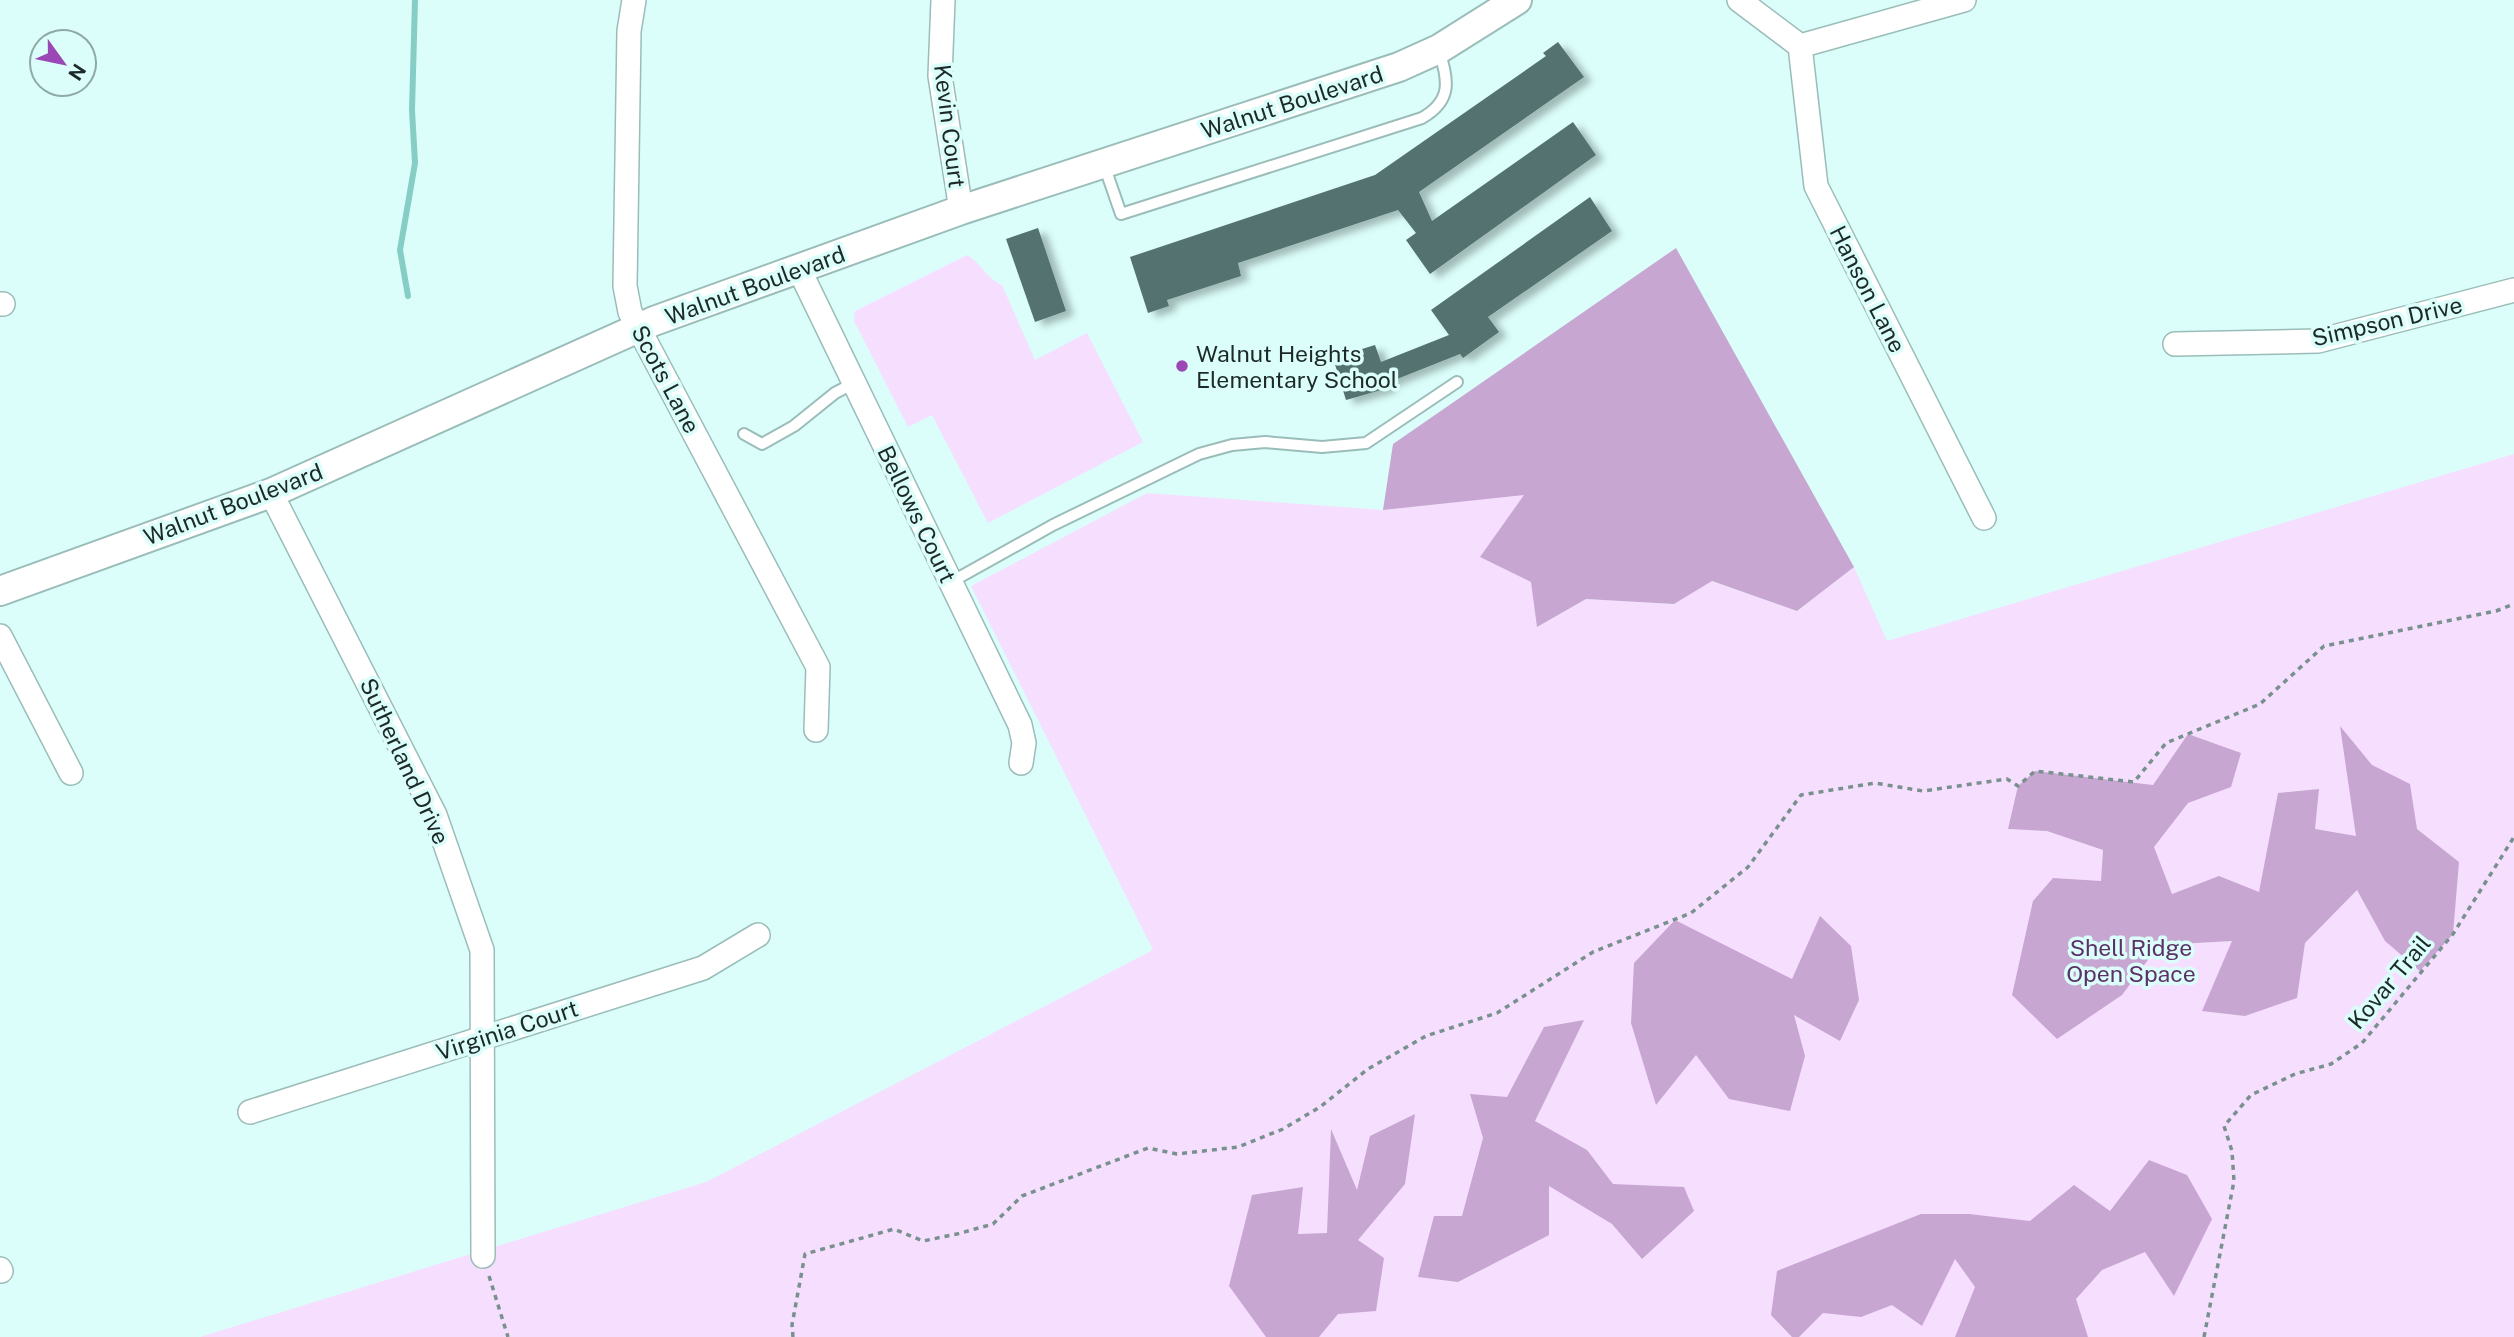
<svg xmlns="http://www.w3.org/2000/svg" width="2514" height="1337" font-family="'Public Sans',sans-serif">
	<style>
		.green { fill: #f6dffe }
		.forest { fill: #c7a6d2 }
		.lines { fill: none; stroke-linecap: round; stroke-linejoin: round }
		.stream { stroke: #86cdc6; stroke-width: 6 }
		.building { fill: #52726f; filter: url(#shadow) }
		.service-casing { stroke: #9bbdb9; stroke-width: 14 }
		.minor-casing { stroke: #9bbdb9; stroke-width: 26 }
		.tertiary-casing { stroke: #9bbdb9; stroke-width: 32 }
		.path { stroke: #79918e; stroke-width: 3.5; stroke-dasharray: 5 5; stroke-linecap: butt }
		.service { stroke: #fff; stroke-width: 10 }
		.minor { stroke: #fff; stroke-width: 23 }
		.tertiary { stroke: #fff; stroke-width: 28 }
		.poi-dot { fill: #9b47b6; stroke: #dbfefa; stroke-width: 2.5 }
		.labels { text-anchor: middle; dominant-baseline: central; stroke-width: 7; stroke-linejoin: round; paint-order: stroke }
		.street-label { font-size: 23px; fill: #1c2928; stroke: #dbfefa }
		.poi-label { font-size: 23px; fill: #1c2928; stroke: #dbfefa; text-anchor: start }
		.park-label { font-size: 23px; fill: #5b3168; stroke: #dbfefa }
	</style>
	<defs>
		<filter id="shadow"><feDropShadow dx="8" dy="4.5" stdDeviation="3.5" flood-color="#0004"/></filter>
	</defs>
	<rect width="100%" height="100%" fill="#dbfefa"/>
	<!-- green -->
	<path class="green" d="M 967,255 C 982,264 986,278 1002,285 L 1035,360 L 1087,333 L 1143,442 L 988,523 L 932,415 L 908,427 L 854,321 L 855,311 Z
		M 2514,454 L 2514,1337 L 200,1337 L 706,1182 L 1153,950 L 971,586 L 1147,493 L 1383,510 L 1525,494 L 1537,627 L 1586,599 L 1674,604 L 1711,581 L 1797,611 L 1854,567 L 1887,641 Z"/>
	<!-- forest -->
	<path class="forest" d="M 1676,248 L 1854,567 L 1797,611 L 1712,581 L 1674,604 L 1586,599 L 1537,627 L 1531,582 L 1480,557 L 1524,495 L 1383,510 L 1393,444 Z
		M 2340,726 L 2372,765 L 2410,784 L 2417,829 L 2459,862 L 2453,934 L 2420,971 L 2385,941 L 2357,890 L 2305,943 L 2297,998 L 2245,1016 L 2202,1011 L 2232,941 L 2159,945 L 2122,995 L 2057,1039 L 2012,995 L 2033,901 L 2053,878 L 2101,881 L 2103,850 L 2047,831 L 2008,829 L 2018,786 L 2035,771 L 2153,785 L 2188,734 L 2241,753 L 2231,787 L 2188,803 L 2154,847 L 2172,894 L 2219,876 L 2259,892 L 2278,793 L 2319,789 L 2315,829 L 2356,836 Z
		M 1820,916 L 1851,946 L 1859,1000 L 1840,1041 L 1794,1015 L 1805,1056 L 1790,1111 L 1729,1099 L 1696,1055 L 1656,1105 L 1631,1023 L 1634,963 L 1675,920 L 1792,979 Z
		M 1584,1020 L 1535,1121 L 1587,1150 L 1613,1184 L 1684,1187 L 1694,1211 L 1642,1259 L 1612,1224 L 1549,1186 L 1549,1235 L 1458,1282 L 1418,1277 L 1434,1216 L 1462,1216 L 1483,1138 L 1470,1094 L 1507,1097 L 1544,1027 Z
		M 1415,1114 L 1405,1184 L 1358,1240 L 1384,1258 L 1376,1311 L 1338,1314 L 1319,1337 L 1266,1337 L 1229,1286 L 1252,1195 L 1303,1187 L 1298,1234 L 1327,1233 L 1331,1129 L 1357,1190 L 1370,1136 Z
		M 2149,1160 L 2187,1175 L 2212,1219 L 2174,1296 L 2145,1252 L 2102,1270 L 2076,1299 L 2088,1337 L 1955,1337 L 1975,1287 L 1955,1259 L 1922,1326 L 1892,1305 L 1861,1317 L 1823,1313 L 1799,1337 L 1792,1337 L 1771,1315 L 1777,1271 L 1921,1214 L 1969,1214 L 2030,1221 L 2074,1185 L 2110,1211 Z"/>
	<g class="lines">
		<!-- stream -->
		<path class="stream" d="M 408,296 L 400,250 L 415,163 L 412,110 L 415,0"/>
	</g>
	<!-- building -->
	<path class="building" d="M 1558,42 L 1584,77 L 1419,192 L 1432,221 L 1573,122 L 1596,155 L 1430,274 L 1406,240 L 1416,233 L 1398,210 L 1238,263 L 1241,276 L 1167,300 L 1169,306 L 1148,313 L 1130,257 L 1375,175 L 1546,56 L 1543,53 Z
		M 1590,197 L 1612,231 L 1488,317 L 1499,332 L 1463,358 L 1460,354 L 1387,383 L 1388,388 L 1346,400 L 1333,358 L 1375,345 L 1381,362 L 1449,335 L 1431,310 Z
		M 1038,228 L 1066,311 L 1035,322 L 1006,239 Z"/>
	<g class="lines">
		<defs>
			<path id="service" d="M 1104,165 L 1121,214 L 1422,118 C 1453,100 1448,81 1439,50
				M 744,434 L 762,444 L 794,426 L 835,393 L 854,383
				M 951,582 L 1053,525 L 1199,454 L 1232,445 L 1265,442 L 1322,447 L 1366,443 L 1457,382"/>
			<path id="minor" d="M 634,0 L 629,31 L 625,286 L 630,312 L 818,667 L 816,730
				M 943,0 L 940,76 L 961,210
				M 1739,0 L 1800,46 L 1964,0
				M 1800,46 L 1816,186 L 1984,518
				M 798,267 L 1020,725 L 1024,743 L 1021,763
				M 0,304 L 3,304
				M 2175,344 L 2318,341 L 2514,290
				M 271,493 L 435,815 L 482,950 L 483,1256
				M 0,636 L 71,773
				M 250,1112 L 703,968 L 758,935
				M 0,1269 L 1,1271"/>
			<path id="tertiary" d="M 0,591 L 271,493 L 654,321 L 961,210 L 1399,67 L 1439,49 L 1517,0"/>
		</defs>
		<!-- service casing -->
		<use href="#service" class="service-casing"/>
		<!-- minor casing -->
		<use href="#minor" class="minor-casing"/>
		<!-- tertiary casing -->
		<use href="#tertiary" class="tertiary-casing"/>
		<!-- path -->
		<path class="path" d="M 489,1276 L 508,1337
			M 793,1337 L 792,1325 L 805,1254 L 894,1229 L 923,1241 L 957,1234 L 993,1224 L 1022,1196 L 1148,1148 L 1177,1154 L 1238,1147 L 1283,1129 L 1320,1107 L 1368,1069 L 1426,1036 L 1497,1013 L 1593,952 L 1691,913 L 1748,867 L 1801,795 L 1875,783 L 1923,791 L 2007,779 L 2018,786 L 2035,771 L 2134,782 L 2166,743 L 2260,704 L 2324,646 L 2496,611 L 2514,604
			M 2204,1337 L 2234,1181 L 2232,1151 L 2224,1126 L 2251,1095 L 2295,1074 L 2331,1064 L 2362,1043 L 2453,934 L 2514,837"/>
		<!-- service -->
		<use href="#service" class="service"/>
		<!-- minor -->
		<use href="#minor" class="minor"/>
		<!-- tertiary -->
		<use href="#tertiary" class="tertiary"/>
	</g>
	<!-- markers -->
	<circle class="poi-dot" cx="1182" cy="366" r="7"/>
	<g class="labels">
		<!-- street labels -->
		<g class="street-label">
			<text transform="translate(1292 102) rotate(-18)">Walnut Boulevard</text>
			<text transform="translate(950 126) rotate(83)">Kevin Court</text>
			<text transform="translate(755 285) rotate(-20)">Walnut Boulevard</text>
			<text transform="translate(1868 289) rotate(63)">Hanson Lane</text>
			<text transform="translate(2387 321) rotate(-13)">Simpson Drive</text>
			<text transform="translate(666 379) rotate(62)">Scots Lane</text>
			<text transform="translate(233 504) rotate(-21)">Walnut Boulevard</text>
			<text transform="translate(917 514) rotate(64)">Bellows Court</text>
			<text transform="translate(405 761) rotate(65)">Sutherland Drive</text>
			<text transform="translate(2389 982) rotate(-50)">Kovar Trail</text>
			<text transform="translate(507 1030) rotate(-18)">Virginia Court</text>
		</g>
		<!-- poi labels -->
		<g class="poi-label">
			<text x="1196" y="353">Walnut Heights<tspan x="1196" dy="26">Elementary School</tspan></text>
		</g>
		<!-- park labels -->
		<g class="park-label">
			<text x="2131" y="947">Shell Ridge<tspan x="2131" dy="26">Open Space</tspan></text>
		</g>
	</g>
	<!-- north arrow -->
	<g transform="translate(63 63) rotate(123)"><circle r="33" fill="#dbfefa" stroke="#8fa9a6" stroke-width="2"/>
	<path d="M0-5L12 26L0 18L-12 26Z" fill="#9b47b6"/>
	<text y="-10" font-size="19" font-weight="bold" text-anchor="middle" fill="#1c2928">N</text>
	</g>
</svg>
